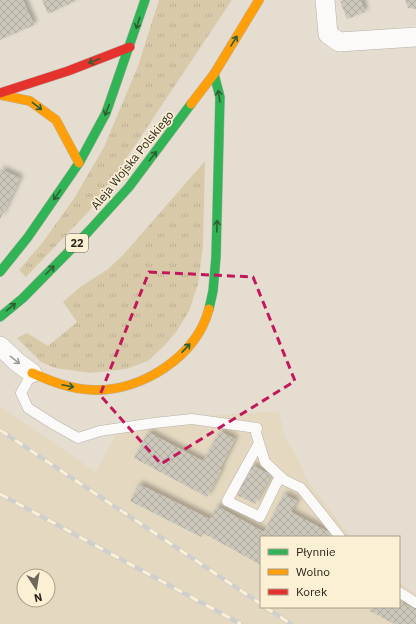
<svg xmlns="http://www.w3.org/2000/svg" width="416" height="624" font-family="'IBM Plex Sans',sans-serif">
	<style>
		.built { fill: #e4d9c0; fill-rule: evenodd }
		.grass { fill: url(#grass-tufts) }
		.building { fill: url(#building-cross-hatch); filter: url(#shadow) }
		.lines { fill: none; stroke-linecap: round; stroke-linejoin: round }
		.lane-casing { stroke: #b6b0a6; stroke-width: 11 }
		.street-casing { stroke: #b6b0a6; stroke-width: 20 }
		.fast-casing { stroke: #b6b0a6; stroke-width: 10 }
		.slow-casing { stroke: #b6b0a6; stroke-width: 10 }
		.jam-casing { stroke: #b6b0a6; stroke-width: 10 }
		.lane { stroke: #fbfaf8; stroke-width: 10 }
		.street { stroke: #fbfaf8; stroke-width: 19 }
		.fast { stroke: #30b455; stroke-width: 9 }
		.slow { stroke: #ff9f0a; stroke-width: 9 }
		.jam { stroke: #e5322d; stroke-width: 9 }
		.rail-casing { stroke: #d1cfcb; stroke-width: 4.5 }
		.rail { stroke: #fbefd4; stroke-width: 3; stroke-dasharray: 9; stroke-linecap: butt }
		.oneway { stroke: #2d5f33 }
		.oneway2 { stroke: #9d9b95 }
		.marked { fill: none; stroke: #c2185b; stroke-width: 3; stroke-dasharray: 8 5; stroke-linejoin: round }
		.labels { text-anchor: middle; dominant-baseline: central; stroke-width: 3.5; stroke-linejoin: round; paint-order: stroke }
		.shield { fill: #fbefd4; stroke: #696253; stroke-width: 1 }
		.shield-label { font-size: 11px; font-weight: bold; fill: #2b261c }
		.street-label { font-size: 12px; fill: #2b261c; stroke: #fbefd4 }
	</style>
	<defs>
		<pattern id="grass-tufts" width="24" height="20" patternUnits="userSpaceOnUse"><rect width="24" height="20" fill="#d8caa9"/><path d="M3 7l-1-3M5 7V3M7 7l1-3M15 17l-1-3M17 17v-4M19 17l1-3" fill="none" stroke="#baad91"/></pattern>
		<pattern id="building-cross-hatch" width="8" height="8" patternUnits="userSpaceOnUse"><rect width="8" height="8" fill="#ccc7bb"/><path d="M0 0l8 8M0 8l8-8" fill="none" stroke="#afaba0"/></pattern>
		<filter id="shadow"><feDropShadow dx="3.5" dy="-3.5" stdDeviation="2" flood-color="#0004"/></filter>
	</defs>
	<rect width="100%" height="100%" fill="#e5ded0"/>
	<!-- built -->
	<path class="built" d="M 0,406 L 96,472 L 120,426 L 150,420 L 279,411 L 285,436 L 298,459 L 306,478 L 329,509 L 351,537 L 261,537 L 261,607 L 399,607 L 399,582 L 416,594 L 416,624 L 0,624 ZM 24,576 L 48,576 L 48,600 L 24,600 Z"/>
	<!-- grass -->
	<path class="grass" d="M 159,0 L 232,0 L 110,183 L 89,211 L 26,277 L 19,270 L 43,242 L 75,197 L 104,147 L 138,66 Z
		M 205,161 L 203,246 L 198,284 L 189,311 L 177,331 L 164,346 L 148,361 L 126,369 L 90,373 L 55,368 L 41,362 L 17,338 L 27,333 L 48,346 L 77,322 L 63,302 L 80,287 L 108,269 L 123,255 Z"/>
	<!-- building -->
	<path class="building" d="M 0,0 L 23,0 L 34,25 L 0,40 Z
		M 42,0 L 77,0 L 48,14 Z
		M 344,0 L 361,0 L 365,12 L 347,19 L 340,1 Z
		M 405,0 L 416,0 L 416,9 L 408,8 Z
		M 0,169 L 20,178 L 0,220 Z
		M 220,431 L 235,439 L 220,469 L 221,470 L 207,497 L 134,458 L 148,432 L 203,461 Z
		M 252,465 L 271,475 L 255,504 L 237,495 Z
		M 139,484 L 210,519 L 217,506 L 264,532 L 284,494 L 297,501 L 291,512 L 330,533 L 328,537 L 261,537 L 261,565 L 203,533 L 201,537 L 130,501 Z
		M 399,601 L 416,610 L 416,624 L 394,624 L 370,611 L 372,607 L 399,607 Z"/>
	<g class="lines">
		<defs>
			<path id="lane" d="M 32,373 L 21,393 L 28,408 L 53,424 L 78,438 L 100,431 L 154,423 L 192,419 L 257,428 L 256,433 L 265,462 L 284,480 L 301,488 L 340,537
				M 259,443 L 227,501 L 260,517 L 280,476
				M 399,592 L 416,603"/>
			<path id="street" d="M 325,0 L 328,34 L 339,42 L 416,37
				M 0,346 L 17,362 L 32,373"/>
			<path id="fast" d="M 0,272 L 28,237 L 79,163 L 106,113 L 145,0
				M 209,309 L 213,291 L 216,257 L 220,97 L 214,74
				M 0,317 L 23,298 L 88,232 L 129,187 L 191,104"/>
			<path id="slow" d="M 0,95 L 30,101 L 56,120 L 79,163
				M 191,104 L 214,74 L 259,0
				M 32,373 C 53,382 70,389 94,390 C 142,391 196,357 209,309"/>
			<path id="jam" d="M 0,93 L 68,71 L 130,47"/>
		</defs>
		<!-- lane casing -->
		<use href="#lane" class="lane-casing"/>
		<!-- street casing -->
		<use href="#street" class="street-casing"/>
		<!-- fast casing -->
		<use href="#fast" class="fast-casing"/>
		<!-- slow casing -->
		<use href="#slow" class="slow-casing"/>
		<!-- jam casing -->
		<use href="#jam" class="jam-casing"/>
		<!-- lane -->
		<use href="#lane" class="lane"/>
		<!-- street -->
		<use href="#street" class="street"/>
		<!-- fast -->
		<use href="#fast" class="fast"/>
		<!-- slow -->
		<use href="#slow" class="slow"/>
		<!-- jam -->
		<use href="#jam" class="jam"/>
		<defs>
			<path id="rail" d="M 0,430 L 261,604
				M 0,494 L 241,624
				M 265,607 L 291,624"/>
		</defs>
		<!-- rail casing -->
		<use href="#rail" class="rail-casing"/>
		<!-- rail -->
		<use href="#rail" class="rail"/>
	</g>
	<!-- one-way arrows -->
	<defs><path id="oneway-shaft" d="M-6 0H5M1.5-3L5.5 0L1.5 3" fill="none" stroke-width="1.6" stroke-linecap="round" stroke-linejoin="round"/></defs>
	<g class="oneway">
		<use href="#oneway-shaft" transform="translate(138 23) rotate(108)"/>
		<use href="#oneway-shaft" transform="translate(234 41) rotate(-58)"/>
		<use href="#oneway-shaft" transform="translate(94 61) rotate(158)"/>
		<use href="#oneway-shaft" transform="translate(219 96) rotate(-99)"/>
		<use href="#oneway-shaft" transform="translate(37 106) rotate(38)"/>
		<use href="#oneway-shaft" transform="translate(107 110) rotate(112)"/>
		<use href="#oneway-shaft" transform="translate(153 156) rotate(-52)"/>
		<use href="#oneway-shaft" transform="translate(57 195) rotate(125)"/>
		<use href="#oneway-shaft" transform="translate(217 226) rotate(-88)"/>
		<use href="#oneway-shaft" transform="translate(50 270) rotate(-45)"/>
		<use href="#oneway-shaft" transform="translate(11 307) rotate(-40)"/>
		<use href="#oneway-shaft" transform="translate(186 348) rotate(-47)"/>
		<use href="#oneway-shaft" transform="translate(68 386) rotate(12)"/>
	</g>
	<use class="oneway2" href="#oneway-shaft" transform="translate(15 360) rotate(39)"/>
	<!-- marked area -->
	<path class="marked" d="M 149,272 L 253,277 L 295,381 L 161,464 L 100,395 Z"/>
	<g class="labels">
		<!-- shield labels -->
		<rect class="shield" x="66" y="234" width="22" height="18" rx="3"/>
		<g class="shield-label">
			<text x="77" y="243">22</text>
		</g>
		<!-- street labels -->
		<g class="street-label">
			<text transform="translate(132 160) rotate(-51)">Aleja Wojska Polskiego</text>
		</g>
	</g>
	<!-- legend -->
	<rect x="260" y="536" width="140" height="72" fill="#fbefd4" stroke="#a89f8a"/>
	<rect x="268" y="549" width="20" height="6" fill="#30b455" stroke="#a89f8a"/>
	<text x="296" y="556" font-size="12" fill="#2b261c">Płynnie</text>
	<rect x="268" y="569" width="20" height="6" fill="#ff9f0a" stroke="#a89f8a"/>
	<text x="296" y="576" font-size="12" fill="#2b261c">Wolno</text>
	<rect x="268" y="589" width="20" height="6" fill="#e5322d" stroke="#a89f8a"/>
	<text x="296" y="596" font-size="12" fill="#2b261c">Korek</text>
	<!-- north arrow -->
	<g transform="translate(36 588) rotate(168)"><circle r="19" fill="#fbefd4" stroke="#a89f8a"/>
	<path d="M0-3L7 15L0 10L-7 15Z" fill="#6c665b"/>
	<text y="-6" font-size="11" font-weight="bold" text-anchor="middle" fill="#2b261c">N</text>
	</g>
</svg>
